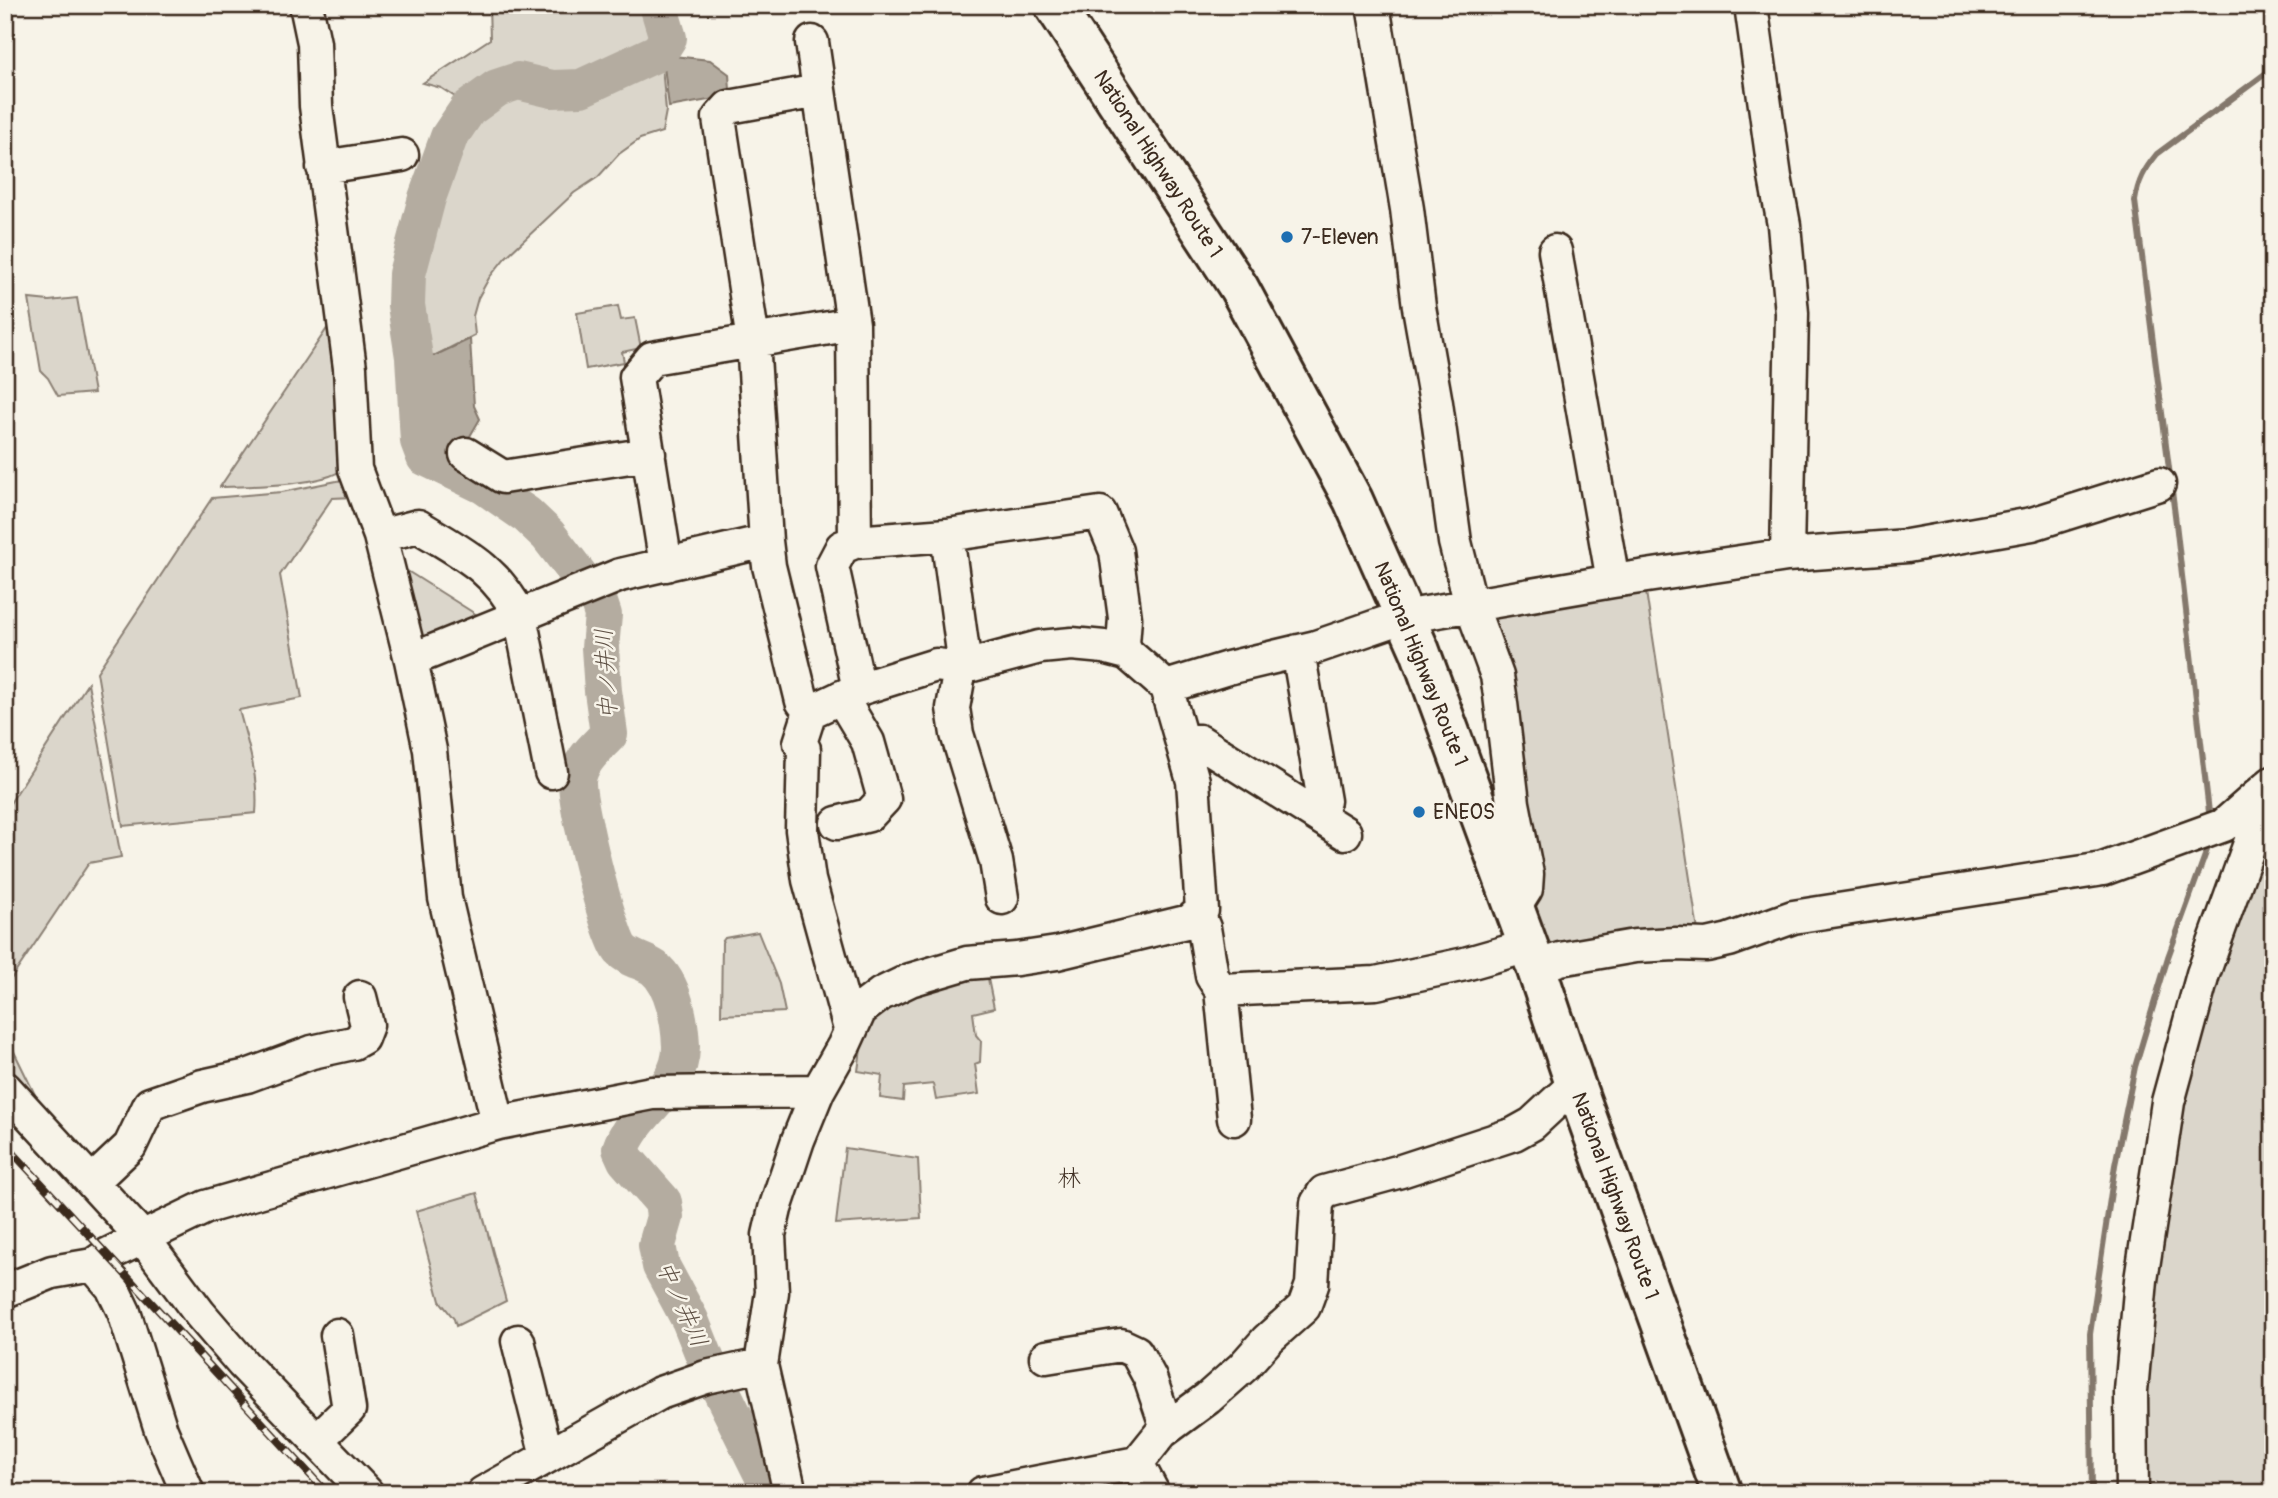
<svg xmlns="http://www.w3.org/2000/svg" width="2278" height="1498" font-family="Pangolin,'Klee One',sans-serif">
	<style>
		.green { fill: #dbd6cb; stroke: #8b8074; stroke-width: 2 }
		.water { fill: #b4aca0; stroke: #84786c; stroke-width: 2 }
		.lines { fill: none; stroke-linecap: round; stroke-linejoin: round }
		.stream { stroke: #84786c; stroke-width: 6 }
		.river { stroke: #b4aca0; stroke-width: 38 }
		.minor-casing { stroke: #3b2a1e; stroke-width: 37 }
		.highway-casing { stroke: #3b2a1e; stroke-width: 44 }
		.minor { stroke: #f7f3e8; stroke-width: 32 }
		.highway { stroke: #f7f3e8; stroke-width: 38 }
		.rail-casing { stroke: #3b2a1e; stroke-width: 8 }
		.rail { stroke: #f7f3e8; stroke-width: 5; stroke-dasharray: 16; stroke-linecap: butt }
		.poi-dot { fill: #1f6fb2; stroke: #f7f3e8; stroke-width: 2.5 }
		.labels { text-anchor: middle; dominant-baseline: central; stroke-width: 5; stroke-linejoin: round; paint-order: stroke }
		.street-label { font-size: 21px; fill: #3b2a1e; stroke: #f7f3e8 }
		.poi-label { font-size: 21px; fill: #3b2a1e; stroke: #f7f3e8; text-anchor: start }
		.water-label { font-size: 23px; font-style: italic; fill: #5f5145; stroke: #f7f3e8 }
		.quarter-label { font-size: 24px; fill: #3b2a1e; stroke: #f7f3e8 }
	</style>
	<rect width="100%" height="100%" fill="#f7f3e8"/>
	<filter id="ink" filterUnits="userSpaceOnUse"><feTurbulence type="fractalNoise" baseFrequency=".0143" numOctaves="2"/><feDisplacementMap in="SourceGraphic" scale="14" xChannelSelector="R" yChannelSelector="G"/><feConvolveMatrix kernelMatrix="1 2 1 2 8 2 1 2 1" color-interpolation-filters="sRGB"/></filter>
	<g filter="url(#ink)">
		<!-- green -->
		<path class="green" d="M 489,5 L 652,5 C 656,16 664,30 658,41 C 650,56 574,84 556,83 C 544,82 534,73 520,74 C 499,76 480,91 463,102 L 441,88 L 423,83 L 490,39 Z
			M 659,62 L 662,66 L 666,111 L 662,132 L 640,139 L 619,154 L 598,177 L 574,193 L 505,258 L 489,278 L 478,298 L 473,316 L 475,335 L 436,355 L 425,357 C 421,340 415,322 414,305 C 411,265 447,148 471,116 C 478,108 496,96 506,92 C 527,85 534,96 553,97 C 590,99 627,79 659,62 Z
			M 77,298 L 94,393 L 58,396 L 48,378 L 41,371 L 29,299 L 49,301 Z
			M 618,306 L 621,320 L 635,318 L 641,348 L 622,352 L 624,362 L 586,369 L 577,313 Z
			M 330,324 L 341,410 L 336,429 L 343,469 C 324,486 248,486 220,487 Z
			M 347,479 L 353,497 L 332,498 L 280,575 L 302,698 L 239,710 C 248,744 259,777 256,813 L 123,826 L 97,672 L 212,498 L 282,492 Z
			M 401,567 L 485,620 L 430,642 L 415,634 Z
			M 1646,592 L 1698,931 L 1560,948 L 1543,939 L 1535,915 L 1485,611 Z
			M 88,683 L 121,857 L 89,863 L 7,985 L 5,811 Z
			M 2273,785 L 2273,1493 L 2139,1493 L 2159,1161 Z
			M 758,932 L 779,984 L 785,1012 L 721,1015 L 722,942 L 725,938 Z
			M 986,969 L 994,1008 L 973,1013 L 976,1035 L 981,1041 L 980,1062 L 975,1064 L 979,1094 L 936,1100 L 933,1084 L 904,1087 L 903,1101 L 880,1098 L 882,1075 L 858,1071 L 865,1019 L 882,1006 Z
			M 5,1033 L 41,1107 L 5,1075 Z
			M 845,1148 L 918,1159 L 921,1218 L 836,1224 Z
			M 477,1193 L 506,1301 L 456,1326 L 454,1319 L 440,1301 L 416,1211 Z
			M 1123,1476 L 1137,1483 L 1142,1493 L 1036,1493 Z"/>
		<!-- water -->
		<path class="water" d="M 673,56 L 710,60 L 729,74 L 730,90 L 719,92 L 720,98 L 669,107 L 664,66 Z
			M 470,339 L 474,406 L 480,419 L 455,462 L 433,449 L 430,439 L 429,394 L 425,357 L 436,355 Z"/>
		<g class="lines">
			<!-- stream -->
			<path class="stream" d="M 2210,821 L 2176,523 L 2135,201 C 2138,181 2144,170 2157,154 L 2273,68
				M 2092,1493 L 2090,1334 L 2115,1165 L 2135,1067 L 2168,957 L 2211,839"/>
			<!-- river -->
			<path class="river" d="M 658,5 L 668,38 L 659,52 L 581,88 L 552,89 L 518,81 L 497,88 L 468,109 L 449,137 L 427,198 L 407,274 L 406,305 L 414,357 L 419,441 L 425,457 L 485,486 L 527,515 L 548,535 L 598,600 L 603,615 L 600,648 L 603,691 L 609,734 C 597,747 579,761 577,781 C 576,803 608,935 621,950 C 629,959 644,961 654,968 C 674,984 680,1022 681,1046 C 682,1091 634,1110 621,1149 L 626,1160 L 663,1202 L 665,1217 L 657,1245 L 661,1266 L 690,1320 L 706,1360 L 772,1493"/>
			<defs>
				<path id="minor" d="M 306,5 L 314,43 L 316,106 L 350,368 L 355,469 L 380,536 L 411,660 L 430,750 L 445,898 L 498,1123
					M 1373,5 L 1407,209 L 1419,307 L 1436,403 L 1455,542 L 1471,605 L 1497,676 L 1500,695 L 1513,803 L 1527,874 L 1526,889 L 1514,908
					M 1751,5 L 1775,177 L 1784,225 L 1792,313 L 1787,555
					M 812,42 L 853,324 L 855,542
					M 323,167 L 402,155
					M 1555,251 L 1613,581
					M 466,454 L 503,477 L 649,454
					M 947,535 L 963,652 L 953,708 L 957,734 L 996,861 L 1002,898
					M 380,536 L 418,526 C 462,553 496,568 520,616 L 551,772
					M 766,541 L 769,566 L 802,701 L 810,712
					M 666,565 L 636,377 L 652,358 L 853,324
					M 1298,651 L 1324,801 L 1316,814
					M 411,660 L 620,575 L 766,541 L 753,341 L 719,118 L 729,107 L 818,91
					M 859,689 L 832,566 L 842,547 L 855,542 L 947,535 L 1100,513 L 1116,551 L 1125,618 L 1123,644 L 1127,653 L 1166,687
					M 1182,739 L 1199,741 L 1345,833
					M 837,823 L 869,815 L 884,799 L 868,742 L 841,697
					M 1198,914 L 1204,928 L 1212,976 L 1221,990 L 1234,1119
					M 1536,967 L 1560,959 L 1635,946 L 1676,944 L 1707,945 L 1729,940 L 1793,917 L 2103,869 L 2224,825 L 2272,783
					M 1221,990 L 1376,983 L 1465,964 L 1528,946
					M 850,1029 L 809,880 L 802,830 L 804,749 L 800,743 L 810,712 L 859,689 L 936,665 L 961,668 L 1040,647 L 1072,644 L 1104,647 L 1127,653
					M 5,1088 L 143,1238 L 200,1314 L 243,1364 L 367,1493
					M 92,1182 L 130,1146 L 150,1104 L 202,1086 L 247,1076 L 312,1052 L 353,1043 L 362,1038 L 367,1025 L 360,997
					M 93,1265 L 112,1287 L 124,1312 L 161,1430 L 188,1493
					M 5,1291 L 52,1272 L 93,1265 L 107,1255 L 206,1207 L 498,1123 L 652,1093 L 818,1091
					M 518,1341 L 547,1456
					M 1046,1357 L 1121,1345 L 1136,1352 L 1150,1378 L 1167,1428
					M 316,1441 L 349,1409 L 337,1335
					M 1137,1463 L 1162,1432 L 1208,1398 L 1243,1367 L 1267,1340 L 1304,1307 L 1312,1285 L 1317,1203 L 1324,1192 L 1401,1171 L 1514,1134 L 1532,1124 L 1575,1084
					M 483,1493 L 660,1393 L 706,1377 L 761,1365
					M 790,1493 L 761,1365 L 772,1292 L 769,1235 L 775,1209 L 798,1140 L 818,1091 L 844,1045 L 860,1010 L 881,994 L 910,980 L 967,963 L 1017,959 L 1057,953 L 1190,921 L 1202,910 L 1193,781 L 1166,687 L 1228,668 L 1316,647 L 1403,617 L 1613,581 L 1787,555 L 1907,546 L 2032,524 L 2159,484
					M 983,1493 L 1137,1463 L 1153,1493
					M 2132,1493 L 2131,1391 L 2141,1280 L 2168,1102 L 2203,974 L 2271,785"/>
				<path id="highway" d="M 1054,5 L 1239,288 L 1353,500 L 1420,651 L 1536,967 L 1575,1084 L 1722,1493"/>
			</defs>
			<!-- minor casing -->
			<use href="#minor" class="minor-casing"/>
			<!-- highway casing -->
			<use href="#highway" class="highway-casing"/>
			<!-- minor -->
			<use href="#minor" class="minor"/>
			<!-- highway -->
			<use href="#highway" class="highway"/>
			<defs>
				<path id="rail" d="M 5,1144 L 327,1493"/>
			</defs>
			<!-- rail casing -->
			<use href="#rail" class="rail-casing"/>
			<!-- rail -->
			<use href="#rail" class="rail"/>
		</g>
	</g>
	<!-- markers -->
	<g class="poi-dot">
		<circle cx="1287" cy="237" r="7"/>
		<circle cx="1419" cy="812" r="7"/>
	</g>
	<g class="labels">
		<!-- street labels -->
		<g class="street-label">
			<text transform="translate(1158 164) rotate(57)">National Highway Route 1</text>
			<text transform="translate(1421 664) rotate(68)">National Highway Route 1</text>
			<text transform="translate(1615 1196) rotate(70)">National Highway Route 1</text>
		</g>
		<!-- poi labels -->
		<g class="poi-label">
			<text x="1301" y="237">7-Eleven</text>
			<text x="1433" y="812">ENEOS</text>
		</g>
		<!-- water labels -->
		<g class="water-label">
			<text transform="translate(606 674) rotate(-93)">中ノ井川</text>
			<text transform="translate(682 1304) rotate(66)">中ノ井川</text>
		</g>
		<!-- quarter labels -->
		<g class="quarter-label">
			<text x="1069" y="1178">林</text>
		</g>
	</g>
	<!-- margin -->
	<rect width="2278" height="1498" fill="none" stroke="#f7f3e8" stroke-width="28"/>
	<rect x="14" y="14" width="2250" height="1470" fill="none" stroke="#3b2a1e" stroke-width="2.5" filter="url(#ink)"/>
</svg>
